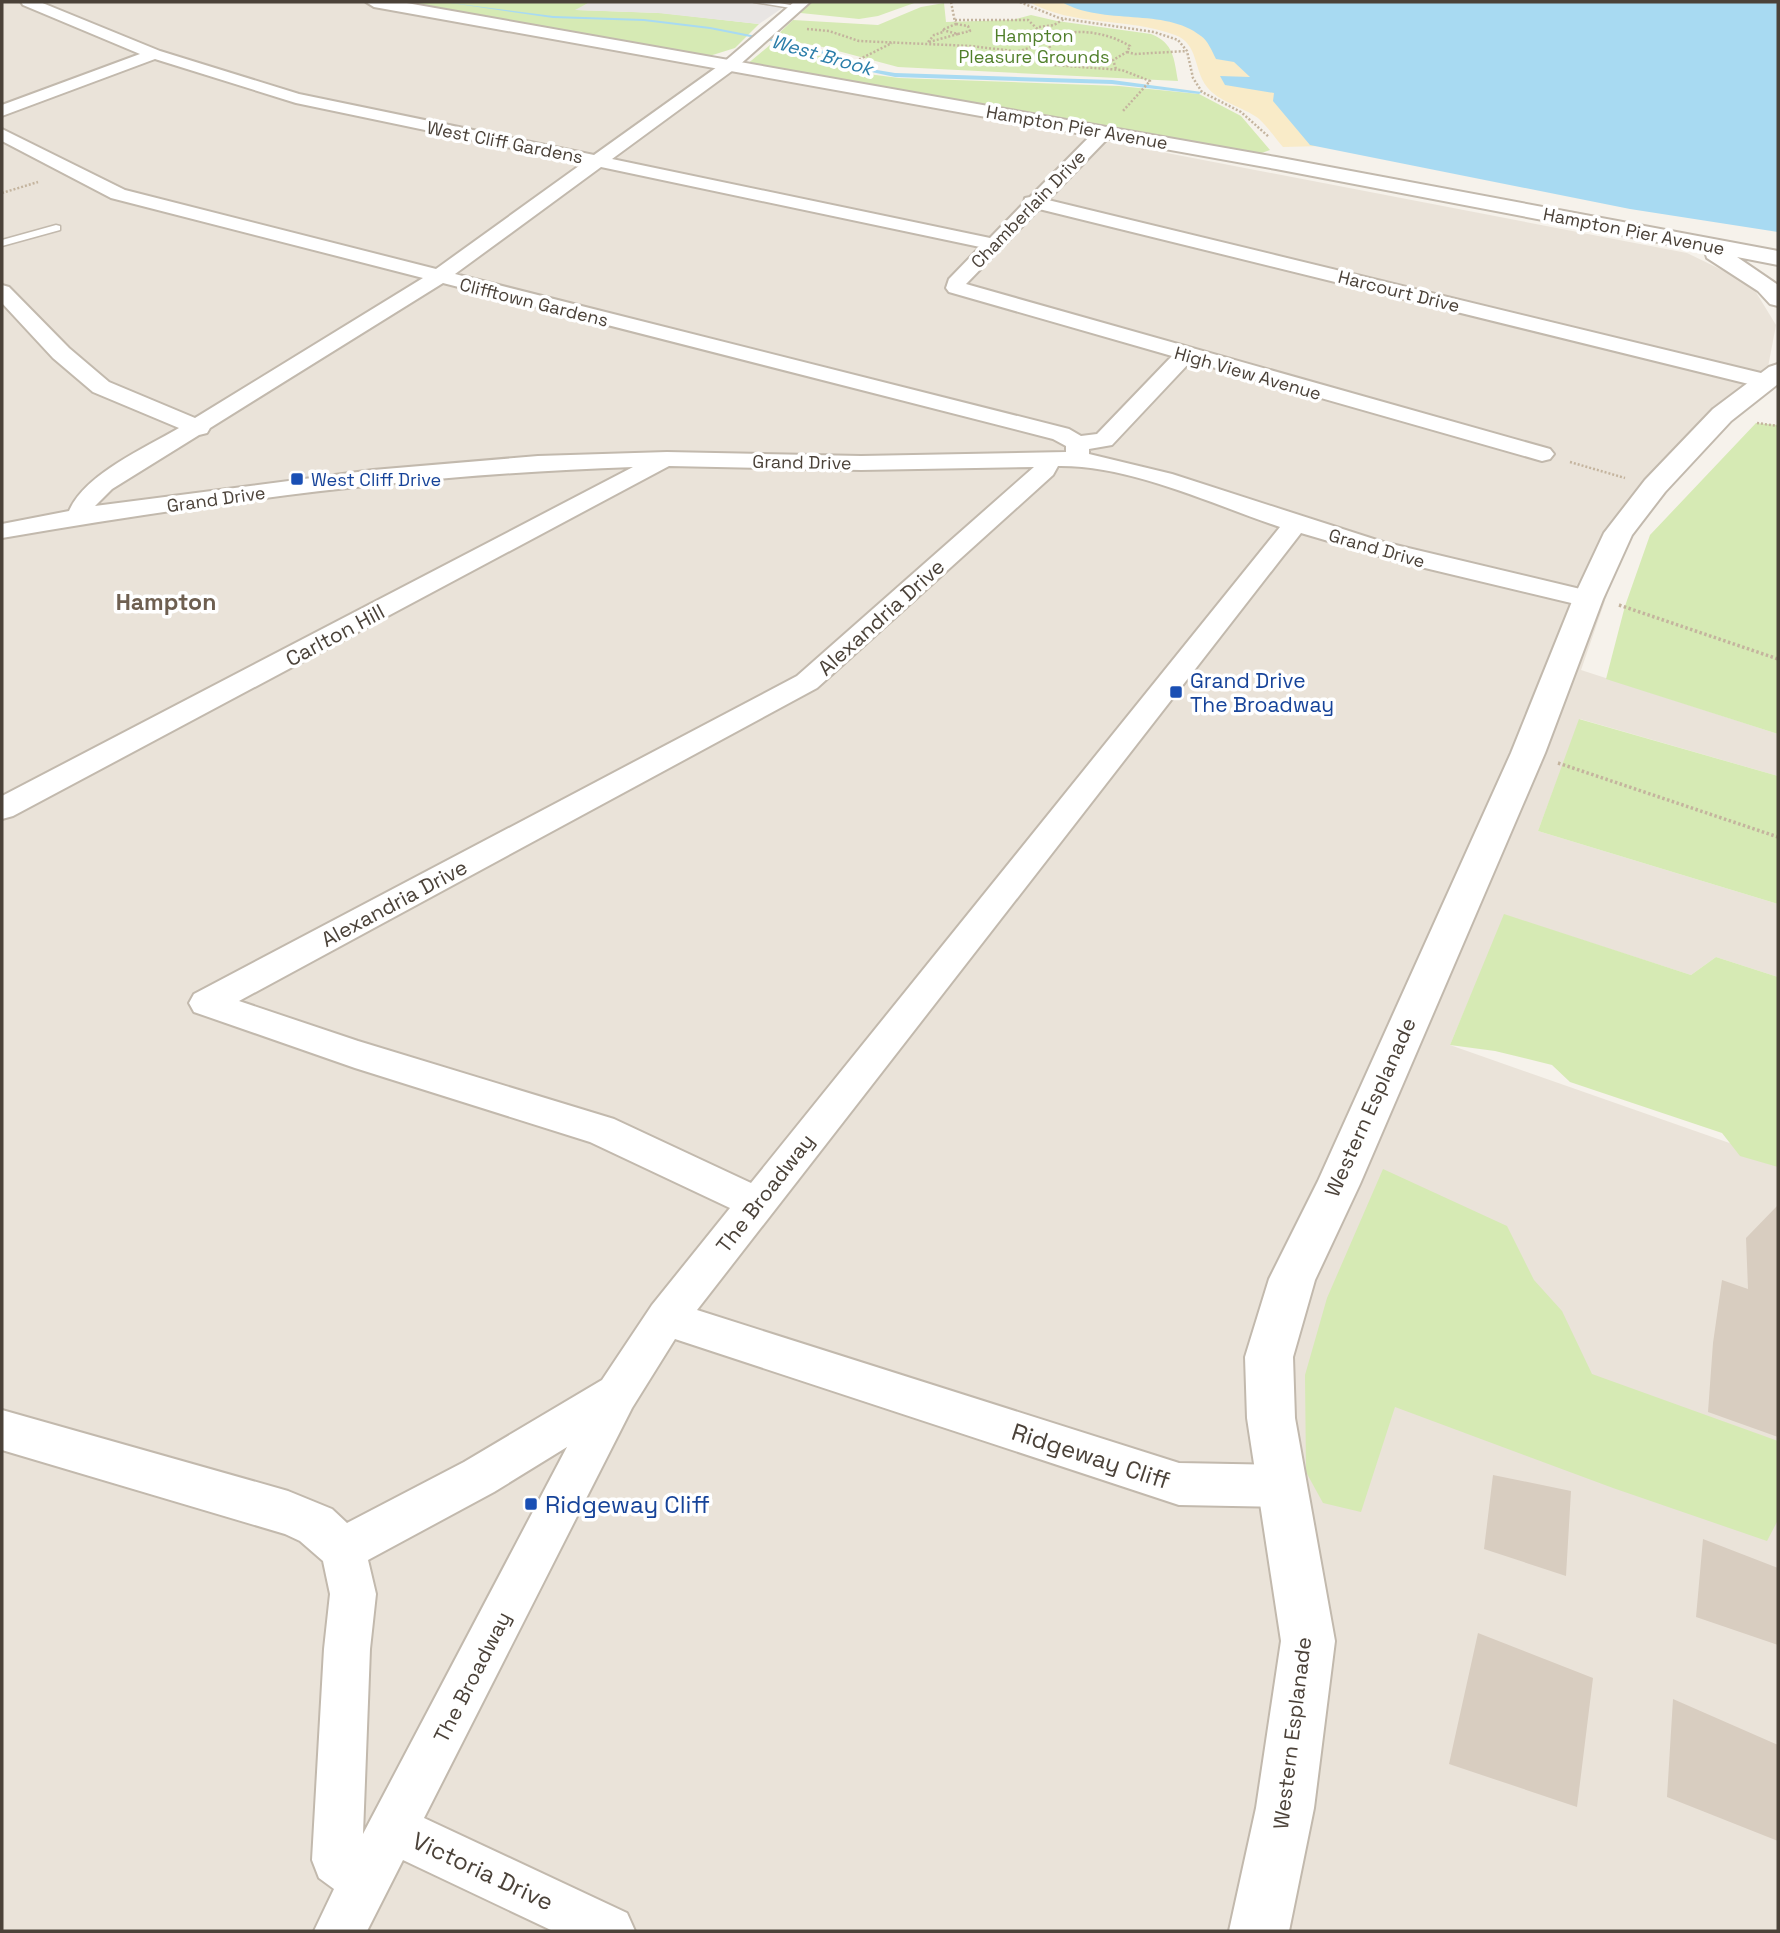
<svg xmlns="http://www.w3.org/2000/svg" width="1780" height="1933" font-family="'Space Grotesk',sans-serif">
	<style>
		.residential { fill: #eae3d9 }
		.green { fill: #d6eab4 }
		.sand { fill: #f9ebc8 }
		.parking { fill: #e8e5e3 }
		.water { fill: #a8daf2 }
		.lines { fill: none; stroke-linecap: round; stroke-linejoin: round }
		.stream { fill: #a8daf2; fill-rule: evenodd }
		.building { fill: #d8cdc0 }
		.service-casing { stroke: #c2b9ad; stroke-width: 3 }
		.minor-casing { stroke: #c2b9ad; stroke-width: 4 }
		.tertiary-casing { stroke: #c2b9ad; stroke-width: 4 }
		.path-far1 { stroke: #c4b49e; stroke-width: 2.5; stroke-dasharray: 2 2; stroke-linecap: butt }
		.path { stroke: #c4b49e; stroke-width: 3.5; stroke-dasharray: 2.5 2.5; stroke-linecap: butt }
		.service { fill: #fff; fill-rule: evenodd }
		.minor { fill: #fff; fill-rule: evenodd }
		.tertiary { fill: #fff; fill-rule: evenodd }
		.transit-dot { fill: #1a4fb4; stroke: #fff; stroke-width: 2.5 }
		.labels { text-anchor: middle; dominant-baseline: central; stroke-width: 7; stroke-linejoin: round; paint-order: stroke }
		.far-park-label { font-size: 18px; fill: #507f2a; stroke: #fff }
		.far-street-label { font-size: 18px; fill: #4b4239; stroke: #fff }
		.far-transit-label { font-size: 18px; fill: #164399; stroke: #fff; text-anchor: start }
		.far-water-label { font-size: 19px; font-style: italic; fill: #2b7ea9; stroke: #fff }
		.street-label { font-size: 21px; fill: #4b4239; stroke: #fff }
		.transit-label { font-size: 21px; fill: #164399; stroke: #fff; text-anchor: start }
		.far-district-label { font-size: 23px; font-weight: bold; fill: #6e5f50; stroke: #fff }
		.near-street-label { font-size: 24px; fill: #4b4239; stroke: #fff }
		.near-transit-label { font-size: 24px; fill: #164399; stroke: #fff; text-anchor: start }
	</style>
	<rect width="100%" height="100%" fill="#f6f2eb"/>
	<!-- residential -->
	<path class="residential" d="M 2,2 L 365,2 L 605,45 L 1687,253 L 1751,284 L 1776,325 L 1764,388 L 1671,476 L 1626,540 L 1581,670 L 1778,734 L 1778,776 L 1580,719 L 1538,831 L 1778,904 L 1778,977 L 1716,957 L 1691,975 L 1505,915 L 1450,1045 L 1778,1160 L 1778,1931 L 2,1931 Z"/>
	<!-- green -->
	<path class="green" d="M 385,2 L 590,2 L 577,10 L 662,13 L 759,24 L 735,48 L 703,58 Z
		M 803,2 L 917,2 L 878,16 L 859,19 L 791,12 Z
		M 944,3 L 946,22 L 1012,20 L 1031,15 L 1057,21 L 1151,34 C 1174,43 1174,59 1178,81 L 898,67 L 823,47 L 774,38 L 793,20 L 878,25 L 921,7 Z
		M 770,45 L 807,51 L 868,74 L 899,78 L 1119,86 L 1199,94 L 1241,116 L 1270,150 L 1256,155 L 746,65 Z
		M 1756,423 L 1778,425 L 1778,734 L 1606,679 L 1625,606 L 1650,535 Z
		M 1579,719 L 1778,776 L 1778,904 L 1538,831 Z
		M 1504,914 L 1691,975 L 1716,957 L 1778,977 L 1778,1167 L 1740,1156 L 1722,1133 L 1570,1082 L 1552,1065 L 1495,1051 L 1450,1045 Z
		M 1383,1169 L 1507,1226 L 1534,1280 L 1562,1311 L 1592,1374 L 1778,1441 L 1778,1520 L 1767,1541 L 1613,1488 L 1395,1407 L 1361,1512 L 1323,1503 L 1306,1472 L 1305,1375 L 1327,1298 Z"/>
	<!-- sand -->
	<path class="sand" d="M 1029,2 L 1157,2 L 1361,145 L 1283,147 C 1275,138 1267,126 1258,118 C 1243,107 1219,102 1207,87 C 1193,69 1199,44 1175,35 C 1128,17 1074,27 1029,2 Z"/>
	<!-- parking -->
	<path class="parking" d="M 590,2 L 791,2 L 759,24 L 658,13 L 575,10 Z"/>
	<!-- water -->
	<path class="water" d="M 1062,2 L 1778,2 L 1778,232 L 1630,209 L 1310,145 L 1273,101 L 1274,93 L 1225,85 L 1220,76 L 1250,77 L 1234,62 L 1216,59 C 1212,51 1208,41 1201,36 C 1165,7 1103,26 1062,2 Z"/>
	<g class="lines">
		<!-- stream -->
		<path class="stream" d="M 444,2 L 553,16 L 644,19 L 710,27 L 814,47 L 865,68 L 895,73 L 1112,80 L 1202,92 L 1199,94 L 1112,84 L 895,77 L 862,70 L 811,49 L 710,29 L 644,21 L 553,18 Z"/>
	</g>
	<!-- building -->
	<path class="building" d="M 1778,1205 L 1778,1437 L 1708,1412 L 1713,1343 L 1722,1280 L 1748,1289 L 1746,1238 Z
		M 1493,1475 L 1571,1491 L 1566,1576 L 1484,1549 Z
		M 1703,1539 L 1778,1568 L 1778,1645 L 1696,1617 Z
		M 1478,1633 L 1593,1678 L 1577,1807 L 1449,1764 Z
		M 1673,1699 L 1778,1745 L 1778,1841 L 1667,1797 Z"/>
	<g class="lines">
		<defs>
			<path id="service" d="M 754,2 L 774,2 L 801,7 L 797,9 Z
				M 56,225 L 60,226 L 60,230 L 2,246 L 2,240 Z"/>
			<path id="minor" d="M 21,2 L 40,2 L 160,51 L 299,94 L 594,155 L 724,62 L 794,2 L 810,2 L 736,68 L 612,159 L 990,238 L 1024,203 L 1025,198 L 1030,197 L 1098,128 L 1104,127 L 1113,132 L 1110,136 L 1048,200 L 1765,374 L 1773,376 L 1776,381 L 1773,386 L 1765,388 L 1039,209 L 966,284 L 1550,449 L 1554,454 L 1550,459 L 1542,461 L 1191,361 L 1112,445 L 1089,449 L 1089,454 L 1172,474 L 1383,542 L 1597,593 L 1601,599 L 1597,605 L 1588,607 L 1400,562 L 1301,533 L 697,1310 L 1179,1463 L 1281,1465 L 1296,1471 L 1303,1486 L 1296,1501 L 1281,1507 L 1179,1505 L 675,1339 L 632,1408 L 424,1818 L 627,1913 L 635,1931 L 553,1931 L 403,1860 L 367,1931 L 314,1931 L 334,1889 L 319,1878 L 312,1860 L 324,1649 L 330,1594 L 323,1561 L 300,1541 L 285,1534 L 2,1450 L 2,1410 L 288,1491 L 332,1509 L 347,1523 L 464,1462 L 602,1380 L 652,1305 L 730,1208 L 590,1142 L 355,1068 L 194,1012 L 189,1003 L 194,994 L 797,676 L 1034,467 L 861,470 L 669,466 L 13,816 L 2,819 L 2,796 L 633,467 C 421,474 211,502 2,538 L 2,524 L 69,511 C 85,474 145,448 179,428 L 93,392 L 53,358 L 2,303 L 2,285 L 9,287 L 69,348 L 109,382 L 195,418 L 423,278 L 111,198 L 2,141 L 2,129 L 125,190 L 436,269 L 583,163 L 296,103 L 155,59 L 2,116 L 2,105 L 140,54 L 23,5 ZM 601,167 L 980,247 L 949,279 L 946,288 L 949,292 L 1172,356 L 1097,434 L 1081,436 L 1069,429 L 455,274 ZM 443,283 L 1053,439 L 1066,446 L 1066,452 L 861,456 L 667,452 L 538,456 L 373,470 L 95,506 L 112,489 L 199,435 L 207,433 L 210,428 ZM 1058,466 C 1131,465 1211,504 1280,527 L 751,1183 L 614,1119 L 358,1041 L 239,1001 L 817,688 L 1053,475 ZM 567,1447 L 363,1834 L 370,1649 L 376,1594 L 368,1560 L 494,1492 Z"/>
			<path id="tertiary" d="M 366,2 L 401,2 L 1276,157 L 1778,251 L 1778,265 L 1737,257 L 1778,285 L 1778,306 L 1770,304 L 1758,291 L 1707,258 L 1705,251 L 1276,169 L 374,7 Z
				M 1778,364 L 1778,384 L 1731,421 L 1665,492 L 1632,535 L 1603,599 L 1545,753 L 1360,1184 L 1315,1280 L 1293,1357 L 1295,1418 L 1335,1641 L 1314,1808 L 1289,1931 L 1229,1931 L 1256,1808 L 1281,1641 L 1247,1418 L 1245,1357 L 1269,1279 L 1318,1181 L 1511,753 L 1573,599 L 1604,533 L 1645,480 L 1713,409 L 1769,367 Z"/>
		</defs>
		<!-- service casing -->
		<use href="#service" class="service-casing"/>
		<!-- minor casing -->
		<use href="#minor" class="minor-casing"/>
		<!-- tertiary casing -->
		<use href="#tertiary" class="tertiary-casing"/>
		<!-- path-far1 -->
		<path class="path-far1" d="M 951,2 L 955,22
			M 1020,2 L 1059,18 L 1154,32 L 1178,40 L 1187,51 L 1193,78 L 1202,92 L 1241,112 L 1269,137
			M 955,20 L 1028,20 L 1049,40 L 1051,57 L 1076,65
			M 956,24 L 968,26 L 970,31 L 958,34 L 942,30 Z
			M 1039,27 L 1054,25 L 1064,19
			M 807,29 L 829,31 L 859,41 L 971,46 L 1013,51 L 1053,65 L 1122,70 L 1150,81 L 1123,111
			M 928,42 L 934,35 L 943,32
			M 929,42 L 958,34
			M 1018,51 C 1030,49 1038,43 1049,38 C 1076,27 1106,32 1130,46 L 1127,52 L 1113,60 L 1116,69
			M 1127,52 L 1135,54 L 1187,51
			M 852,63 L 892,43
			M 2,193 L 38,182
			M 1757,423 L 1778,426
			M 1570,462 L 1625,478"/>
		<!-- path -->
		<path class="path" d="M 1619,605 L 1778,659
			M 1558,763 L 1778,837"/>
		<!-- service -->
		<use href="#service" class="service"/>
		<!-- minor -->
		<use href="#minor" class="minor"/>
		<!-- tertiary -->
		<use href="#tertiary" class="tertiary"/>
	</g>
	<!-- markers -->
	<g class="transit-dot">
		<rect x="290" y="472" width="14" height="14" rx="3.5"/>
		<rect x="1169" y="685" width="14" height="14" rx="3.5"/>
		<rect x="524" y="1497" width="14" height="14" rx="3.5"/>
	</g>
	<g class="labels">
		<!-- far-park labels -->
		<g class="far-park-label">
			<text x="1034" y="35">Hampton<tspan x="1034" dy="21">Pleasure Grounds</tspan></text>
		</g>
		<!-- far-street labels -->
		<g class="far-street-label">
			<text transform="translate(1077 127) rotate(10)">Hampton Pier Avenue</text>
			<text transform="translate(505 142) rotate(11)">West Cliff Gardens</text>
			<text transform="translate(1028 209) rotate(-46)">Chamberlain Drive</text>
			<text transform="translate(1634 231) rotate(11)">Hampton Pier Avenue</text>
			<text transform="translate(1399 291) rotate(14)">Harcourt Drive</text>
			<text transform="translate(534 302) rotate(14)">Clifftown Gardens</text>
			<text transform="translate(1248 373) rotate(16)">High View Avenue</text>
			<text transform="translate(802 462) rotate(1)">Grand Drive</text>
			<text transform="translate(216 499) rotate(-8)">Grand Drive</text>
			<text transform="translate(1377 548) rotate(16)">Grand Drive</text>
		</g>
		<!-- far-transit labels -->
		<g class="far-transit-label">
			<text x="311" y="479">West Cliff Drive</text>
		</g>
		<!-- far-water labels -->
		<g class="far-water-label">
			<text transform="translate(822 55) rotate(16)">West Brook</text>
		</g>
		<!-- street labels -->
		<g class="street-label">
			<text transform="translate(881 617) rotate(-42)">Alexandria Drive</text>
			<text transform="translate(335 635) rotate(-28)">Carlton Hill</text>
			<text transform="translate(394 903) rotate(-28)">Alexandria Drive</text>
			<text transform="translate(1370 1107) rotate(-66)">Western Esplanade</text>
			<text transform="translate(765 1193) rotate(-52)">The Broadway</text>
			<text transform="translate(472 1677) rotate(-63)">The Broadway</text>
			<text transform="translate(1292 1733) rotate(-83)">Western Esplanade</text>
		</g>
		<!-- transit labels -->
		<g class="transit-label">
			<text x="1190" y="680">Grand Drive<tspan x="1190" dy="24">The Broadway</tspan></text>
		</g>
		<!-- far-district labels -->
		<g class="far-district-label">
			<text x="166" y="602">Hampton</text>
		</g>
		<!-- near-street labels -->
		<g class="near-street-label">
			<text transform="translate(1091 1456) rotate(18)">Ridgeway Cliff</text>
			<text transform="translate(483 1871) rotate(25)">Victoria Drive</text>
		</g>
		<!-- near-transit labels -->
		<g class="near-transit-label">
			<text x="545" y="1504">Ridgeway Cliff</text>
		</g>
	</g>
	<!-- border -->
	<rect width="1780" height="1933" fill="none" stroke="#4b4239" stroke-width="7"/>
</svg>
